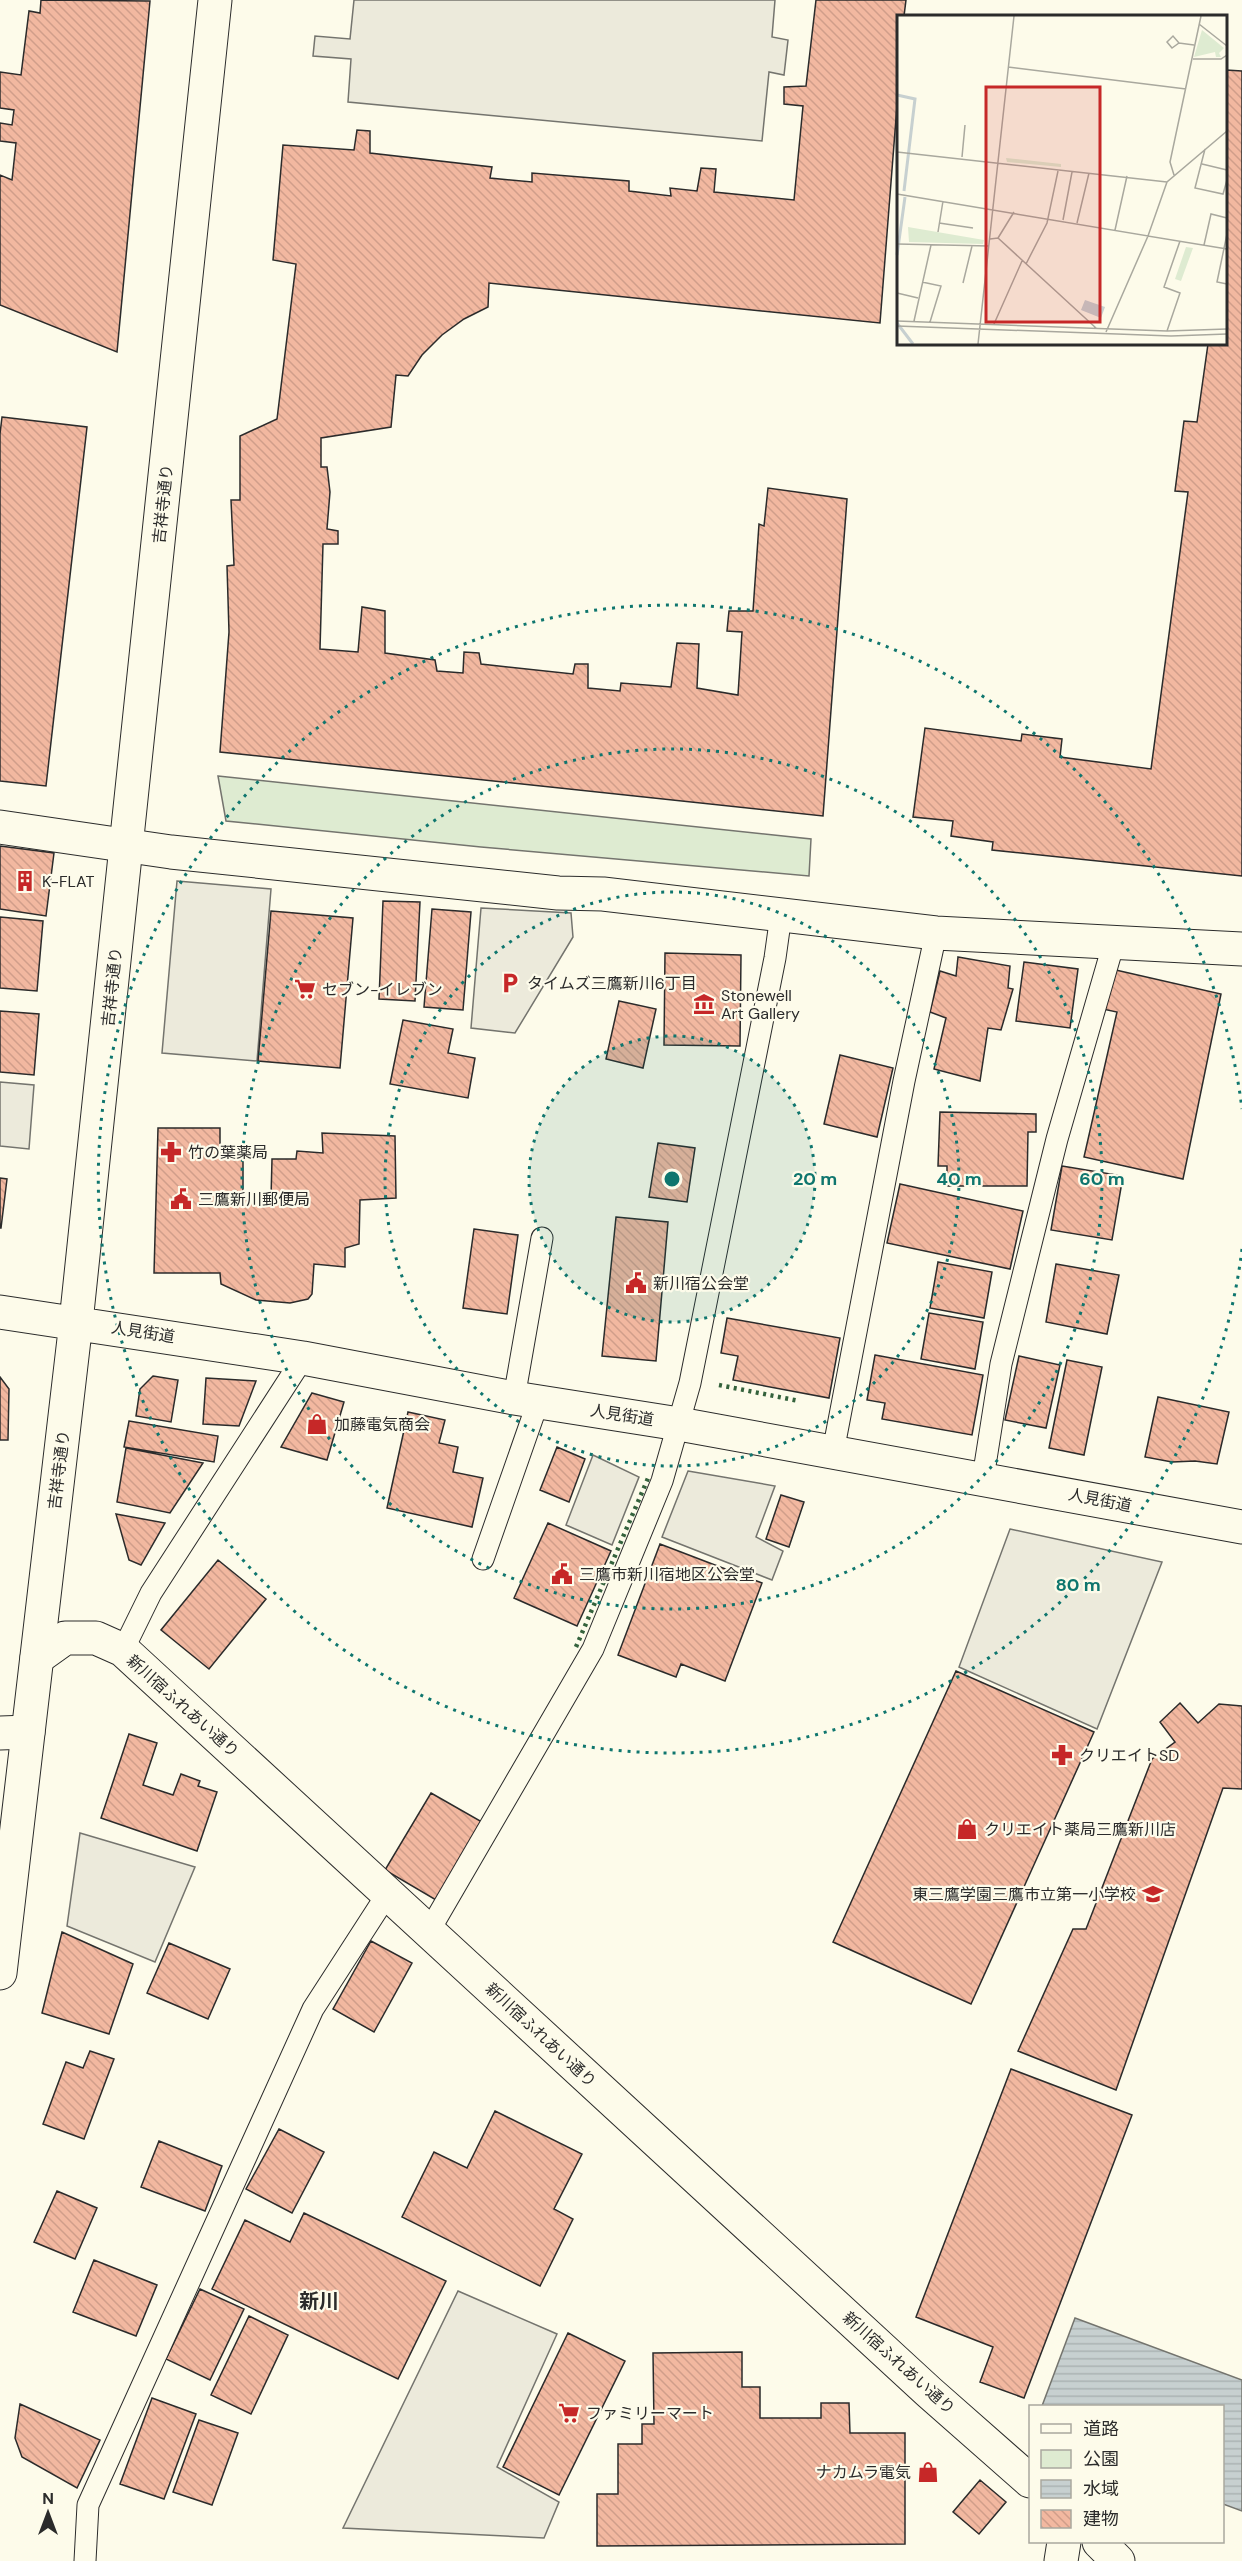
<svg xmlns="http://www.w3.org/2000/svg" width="1242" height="2561" font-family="'DM Sans','Noto Sans JP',sans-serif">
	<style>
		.green { fill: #deebd1; stroke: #74746e; stroke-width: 1.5 }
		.parking { fill: #eceadb; stroke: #74746e; stroke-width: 1.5 }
		.water { fill: url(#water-rules); stroke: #74746e; stroke-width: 1.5 }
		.building { fill: url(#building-back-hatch); stroke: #2b2b2b; stroke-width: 1.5 }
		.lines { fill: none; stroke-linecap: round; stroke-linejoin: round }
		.service-casing { stroke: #2b2b2b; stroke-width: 23 }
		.minor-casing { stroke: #2b2b2b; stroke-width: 35 }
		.tertiary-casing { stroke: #2b2b2b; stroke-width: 35 }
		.secondary-casing { stroke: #2b2b2b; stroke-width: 35 }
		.primary-casing { stroke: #2b2b2b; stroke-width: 35 }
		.service { stroke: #fdfbea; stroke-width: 21 }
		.minor { stroke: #fdfbea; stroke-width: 33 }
		.tertiary { stroke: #fdfbea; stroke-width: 33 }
		.secondary { stroke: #fdfbea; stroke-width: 33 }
		.primary { stroke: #fdfbea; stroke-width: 33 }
		.hedge { stroke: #34623c; stroke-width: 4.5; stroke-dasharray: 3 4.5; stroke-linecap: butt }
		.ring { fill: none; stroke: #0f766e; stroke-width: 3; stroke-dasharray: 3 6 }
		.labels { text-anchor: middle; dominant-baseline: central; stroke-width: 4.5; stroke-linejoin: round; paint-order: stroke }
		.street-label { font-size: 16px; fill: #2b2b2b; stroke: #fdfbea }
		.poi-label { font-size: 16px; fill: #2b2b2b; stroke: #fdfbea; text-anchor: start }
		.quarter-label { font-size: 20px; font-weight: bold; fill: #2b2b2b; stroke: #fdfbea }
		.inset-river { fill: none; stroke: #c7d0d0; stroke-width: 3 }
		.inset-road { fill: none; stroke: #a9a89e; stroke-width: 1.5 }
		.view { fill: #c62828; fill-opacity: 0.15; stroke: #c62828; stroke-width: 3 }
		.inset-edge { fill: none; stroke: #2b2b2b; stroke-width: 3 }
		.centre { fill: #0f766e; stroke: #fdfbea; stroke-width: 3 }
		.ring-label { font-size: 18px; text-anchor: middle; font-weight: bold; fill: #0f766e; stroke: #fdfbea; stroke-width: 4.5; stroke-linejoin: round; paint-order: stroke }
	</style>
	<defs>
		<pattern id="water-rules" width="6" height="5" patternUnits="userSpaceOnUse" patternTransform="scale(1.5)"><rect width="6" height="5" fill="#c7d0d0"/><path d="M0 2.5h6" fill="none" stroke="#abb3b3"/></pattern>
		<pattern id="building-back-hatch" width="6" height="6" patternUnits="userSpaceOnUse" patternTransform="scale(1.5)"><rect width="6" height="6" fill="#f2b8a0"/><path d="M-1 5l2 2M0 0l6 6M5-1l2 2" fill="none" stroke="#d09e8a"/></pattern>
	</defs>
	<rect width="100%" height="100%" fill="#fdfbea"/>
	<!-- green -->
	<path class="green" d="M 218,776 L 811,839 L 809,876 L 481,847 L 226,821 Z"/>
	<!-- parking -->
	<path class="parking" d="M 354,0 L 775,0 L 772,37 L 788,40 L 784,75 L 769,72 L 762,141 L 348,102 L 351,59 L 313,56 L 315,36 L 350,39 Z
		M 177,881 L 271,889 L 257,1061 L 162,1053 Z
		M 481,908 L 571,913 L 573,937 L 515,1033 L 471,1028 Z
		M 0,1082 L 34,1085 L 29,1149 L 0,1146 Z
		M 593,1455 L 639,1477 L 612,1545 L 566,1525 Z
		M 688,1471 L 775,1486 L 756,1537 L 783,1551 L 772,1580 L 662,1537 Z
		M 1010,1529 L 1162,1562 L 1097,1729 L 959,1667 Z
		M 80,1833 L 195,1867 L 155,1962 L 67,1926 Z
		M 458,2291 L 557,2334 L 497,2467 L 559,2502 L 544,2538 L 343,2528 Z"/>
	<!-- water -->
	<path class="water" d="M 1075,2318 L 1242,2380 L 1242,2511 L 1223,2504 L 1222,2406 L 1042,2406 Z"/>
	<!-- building -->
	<path class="building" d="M 41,0 L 150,1 L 117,352 L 0,305 L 0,175 L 12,180 L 16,143 L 0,141 L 0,123 L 12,125 L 14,110 L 0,108 L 0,72 L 21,75 L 29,11 L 40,13 Z
		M 816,0 L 906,0 L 904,16 L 898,16 L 898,93 L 880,323 L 489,283 L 488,307 L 464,319 L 442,335 L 422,355 L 408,376 L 396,375 L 391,427 L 321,438 L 321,467 L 327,467 L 330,492 L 327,529 L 338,531 L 338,544 L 323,544 L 320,649 L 358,652 L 362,607 L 385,611 L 385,653 L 435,660 L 437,671 L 463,673 L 464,652 L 479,653 L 481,664 L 573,674 L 575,664 L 588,664 L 588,688 L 620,691 L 621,683 L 671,687 L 677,643 L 699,644 L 697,688 L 738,695 L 742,632 L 727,631 L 729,611 L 753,611 L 759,524 L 764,526 L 768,488 L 847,499 L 823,816 L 220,752 L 229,632 L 227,566 L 234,565 L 231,500 L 240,500 L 240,436 L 277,419 L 296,264 L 273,260 L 283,145 L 354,150 L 357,130 L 370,131 L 370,153 L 492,167 L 490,178 L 532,182 L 532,173 L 629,181 L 629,191 L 671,196 L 670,188 L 697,191 L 701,168 L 716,169 L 714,192 L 794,200 L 803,106 L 784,104 L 784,87 L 806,86 Z
		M 1226,70 L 1242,71 L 1242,876 L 992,850 L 993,842 L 951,836 L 953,821 L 913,817 L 925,728 L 1021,741 L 1022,734 L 1062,739 L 1060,757 L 1151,769 L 1188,492 L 1175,491 L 1184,421 L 1197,422 L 1208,344 L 1226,344 Z
		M 2,417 L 87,427 L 46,786 L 0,781 L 0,434 Z
		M 0,846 L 54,853 L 46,916 L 0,909 Z
		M 383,901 L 420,902 L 415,1001 L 379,999 Z
		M 432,909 L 471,912 L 463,1010 L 424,1007 Z
		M 271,911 L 353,918 L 340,1068 L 258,1061 Z
		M 0,917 L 43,921 L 37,991 L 0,988 Z
		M 665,953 L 741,955 L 740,1046 L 664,1045 Z
		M 958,957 L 1010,966 L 1008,988 L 1013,989 L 1001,1030 L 988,1028 L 980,1081 L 934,1069 L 946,1018 L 930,1012 L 940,971 L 956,976 Z
		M 1024,962 L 1078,969 L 1070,1028 L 1016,1021 Z
		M 1107,968 L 1221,994 L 1183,1179 L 1084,1157 L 1117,1012 L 1098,1008 Z
		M 619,1001 L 656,1009 L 643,1068 L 606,1059 Z
		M 0,1011 L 39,1014 L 34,1075 L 0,1072 Z
		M 403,1020 L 453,1029 L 448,1053 L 475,1058 L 468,1098 L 390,1084 Z
		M 840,1055 L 893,1068 L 877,1137 L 824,1124 Z
		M 940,1112 L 1036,1114 L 1036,1132 L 1028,1132 L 1027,1186 L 947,1186 L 947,1166 L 938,1166 Z
		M 158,1128 L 220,1128 L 220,1156 L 243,1159 L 243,1198 L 271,1198 L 272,1159 L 296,1159 L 297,1151 L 323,1153 L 322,1133 L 395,1136 L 396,1198 L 360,1200 L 359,1244 L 345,1248 L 345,1267 L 314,1264 L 312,1294 L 308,1299 L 290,1303 L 256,1300 L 221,1284 L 220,1273 L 154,1273 Z
		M 658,1143 L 695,1148 L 687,1202 L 649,1197 Z
		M 1062,1166 L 1123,1176 L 1112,1240 L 1051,1230 Z
		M 0,1178 L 7,1179 L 1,1228 L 0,1228 Z
		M 900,1184 L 1023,1211 L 1010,1269 L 887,1243 Z
		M 616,1217 L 668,1222 L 656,1361 L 602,1356 Z
		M 474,1229 L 518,1235 L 507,1314 L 463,1308 Z
		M 938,1262 L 992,1272 L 984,1318 L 930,1308 Z
		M 1056,1264 L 1119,1275 L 1107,1334 L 1046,1322 Z
		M 929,1313 L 983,1322 L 975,1369 L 921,1359 Z
		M 727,1318 L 840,1338 L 829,1398 L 733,1380 L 738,1356 L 721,1353 Z
		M 875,1355 L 983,1375 L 972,1435 L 882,1419 L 885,1403 L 867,1400 Z
		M 1019,1356 L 1060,1365 L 1046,1428 L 1005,1420 Z
		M 1067,1360 L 1102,1367 L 1084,1455 L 1049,1448 Z
		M 153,1376 L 178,1380 L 171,1422 L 136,1416 L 140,1389 Z
		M 0,1377 L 9,1389 L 8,1440 L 0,1440 Z
		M 206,1378 L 256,1381 L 239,1426 L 203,1424 Z
		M 312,1393 L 344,1402 L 327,1460 L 281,1447 Z
		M 1158,1397 L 1229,1412 L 1217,1464 L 1195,1461 L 1172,1462 L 1145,1457 Z
		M 408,1412 L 445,1420 L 439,1443 L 458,1447 L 453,1472 L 483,1478 L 472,1527 L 387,1508 Z
		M 129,1421 L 218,1436 L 214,1462 L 124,1447 Z
		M 557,1447 L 585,1459 L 569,1502 L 540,1490 Z
		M 126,1448 L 203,1463 L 170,1513 L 117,1502 Z
		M 781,1495 L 804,1502 L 789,1547 L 766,1539 Z
		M 116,1514 L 165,1523 L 141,1565 L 129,1560 Z
		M 548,1523 L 611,1551 L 577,1626 L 514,1598 Z
		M 660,1544 L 762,1583 L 725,1681 L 681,1664 L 676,1677 L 618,1655 Z
		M 218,1560 L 266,1599 L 209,1669 L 161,1630 Z
		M 956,1671 L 1094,1732 L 971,2004 L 833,1942 Z
		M 1180,1703 L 1198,1723 L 1219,1704 L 1242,1706 L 1242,1789 L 1223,1788 L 1116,2090 L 1018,2051 L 1073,1929 L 1086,1929 L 1152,1759 L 1175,1742 L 1160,1722 Z
		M 129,1734 L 157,1743 L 143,1785 L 173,1795 L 181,1774 L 200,1781 L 198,1786 L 217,1792 L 197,1851 L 101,1818 Z
		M 431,1793 L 482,1822 L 436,1900 L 385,1870 Z
		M 62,1932 L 133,1964 L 109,2034 L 42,2013 Z
		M 371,1941 L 412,1963 L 374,2032 L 333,2009 Z
		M 169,1943 L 230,1969 L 208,2019 L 147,1993 Z
		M 90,2051 L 114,2059 L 84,2139 L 43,2124 L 66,2062 L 83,2068 Z
		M 1011,2069 L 1132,2115 L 1024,2398 L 980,2382 L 993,2347 L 916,2317 Z
		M 495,2111 L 582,2154 L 554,2209 L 573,2219 L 540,2286 L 402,2217 L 434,2152 L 467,2168 Z
		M 279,2129 L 324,2152 L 292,2213 L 246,2189 Z
		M 159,2141 L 222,2166 L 205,2211 L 141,2187 Z
		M 57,2191 L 97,2208 L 75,2259 L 34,2242 Z
		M 304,2213 L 446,2281 L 398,2379 L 212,2289 L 245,2220 L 290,2242 Z
		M 94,2260 L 157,2285 L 136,2336 L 73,2312 Z
		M 200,2289 L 244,2309 L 210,2380 L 166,2359 Z
		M 249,2316 L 288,2335 L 251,2414 L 211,2395 Z
		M 568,2333 L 625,2361 L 559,2495 L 503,2467 Z
		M 742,2352 L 742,2387 L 760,2387 L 760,2418 L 821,2418 L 821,2403 L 849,2403 L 850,2433 L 905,2433 L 905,2544 L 597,2546 L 597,2494 L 618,2494 L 618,2444 L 642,2444 L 642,2424 L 654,2424 L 653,2353 Z
		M 152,2398 L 196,2414 L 164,2499 L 120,2484 Z
		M 20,2404 L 100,2440 L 77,2488 L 22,2457 L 15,2438 Z
		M 199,2420 L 238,2433 L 212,2505 L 173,2492 Z
		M 980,2480 L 1006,2502 L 979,2534 L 953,2512 Z"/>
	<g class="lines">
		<defs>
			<path id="service" d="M 514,1398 L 542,1238
				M 833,1452 L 904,1081 L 936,933
				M 983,1478 L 1001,1364 L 1057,1139 L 1114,942
				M 483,1559 L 538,1402
				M 123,1650 L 151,1593 L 303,1358
				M 429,1931 L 593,1649 L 662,1481 L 690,1383 L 775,958 L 781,915
				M 85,2561 L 88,2505 L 313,2009 L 388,1893"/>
			<path id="minor" d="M 0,827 L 171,852 L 558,893 L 603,894 L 936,933 L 1242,949
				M 0,1733 L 28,1732"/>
			<path id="tertiary" d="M 37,1658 L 65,1638 L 96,1638 L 123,1650 L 929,2392 L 1030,2481
				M 1099,2542 L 1118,2561"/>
			<path id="secondary" d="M 0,1312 L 303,1358 L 514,1398 L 679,1424 L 1242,1527
				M 0,1973 L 76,1322 L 215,0"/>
			<path id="primary" d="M 1061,2561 L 1064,2542"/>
		</defs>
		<!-- service casing -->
		<use href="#service" class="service-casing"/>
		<!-- minor casing -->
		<use href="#minor" class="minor-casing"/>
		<!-- tertiary casing -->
		<use href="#tertiary" class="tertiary-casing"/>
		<!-- secondary casing -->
		<use href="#secondary" class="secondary-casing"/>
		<!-- primary casing -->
		<use href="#primary" class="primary-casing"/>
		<!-- service -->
		<use href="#service" class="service"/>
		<!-- minor -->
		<use href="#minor" class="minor"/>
		<!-- tertiary -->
		<use href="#tertiary" class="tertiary"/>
		<!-- secondary -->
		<use href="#secondary" class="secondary"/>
		<!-- primary -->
		<use href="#primary" class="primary"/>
		<!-- hedge -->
		<path class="hedge" d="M 719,1385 L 799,1401
			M 576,1647 L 649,1476"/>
	</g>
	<!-- distance rings -->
	<circle cx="672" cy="1179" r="143" fill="#0f766e" fill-opacity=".12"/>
	<g class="ring">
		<circle cx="672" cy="1179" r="143"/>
		<circle cx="672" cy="1179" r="287"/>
		<circle cx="672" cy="1179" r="430"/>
		<path d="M1242 1249A574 574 0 1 1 1242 1109"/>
	</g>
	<!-- icons -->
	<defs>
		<symbol id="building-bare" viewBox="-9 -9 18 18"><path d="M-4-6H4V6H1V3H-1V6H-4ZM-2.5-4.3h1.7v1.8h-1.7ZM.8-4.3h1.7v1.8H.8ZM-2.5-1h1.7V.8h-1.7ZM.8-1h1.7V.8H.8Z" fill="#c62828" stroke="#fdfbea" stroke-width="2.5" paint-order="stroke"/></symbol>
		<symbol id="parking-bare" viewBox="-9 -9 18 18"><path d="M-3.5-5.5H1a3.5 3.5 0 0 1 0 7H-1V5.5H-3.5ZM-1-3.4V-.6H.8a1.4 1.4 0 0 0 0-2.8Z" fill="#c62828" stroke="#fdfbea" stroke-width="2.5" paint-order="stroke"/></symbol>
		<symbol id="supermarket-bare" viewBox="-9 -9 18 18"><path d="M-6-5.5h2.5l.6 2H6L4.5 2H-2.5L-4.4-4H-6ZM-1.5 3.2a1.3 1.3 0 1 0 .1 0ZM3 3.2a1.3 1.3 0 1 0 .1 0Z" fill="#c62828" stroke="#fdfbea" stroke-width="2.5" paint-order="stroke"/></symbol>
		<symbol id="museum-bare" viewBox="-9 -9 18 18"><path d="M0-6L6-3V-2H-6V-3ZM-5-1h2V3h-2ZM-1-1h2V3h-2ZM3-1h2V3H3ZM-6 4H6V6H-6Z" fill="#c62828" stroke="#fdfbea" stroke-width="2.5" paint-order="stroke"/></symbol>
		<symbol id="pharmacy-bare" viewBox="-9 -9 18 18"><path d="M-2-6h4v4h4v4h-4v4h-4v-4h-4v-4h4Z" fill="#c62828" stroke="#fdfbea" stroke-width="2.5" paint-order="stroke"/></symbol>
		<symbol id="civic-bare" viewBox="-9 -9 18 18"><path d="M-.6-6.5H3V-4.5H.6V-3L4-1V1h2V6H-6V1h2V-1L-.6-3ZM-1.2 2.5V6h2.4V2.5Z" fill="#c62828" stroke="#fdfbea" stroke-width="2.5" paint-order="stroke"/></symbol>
		<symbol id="shop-bare" viewBox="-9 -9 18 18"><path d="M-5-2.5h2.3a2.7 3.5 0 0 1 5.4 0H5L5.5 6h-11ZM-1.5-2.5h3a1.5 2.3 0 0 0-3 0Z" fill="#c62828" stroke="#fdfbea" stroke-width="2.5" paint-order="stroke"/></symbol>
		<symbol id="school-bare" viewBox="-9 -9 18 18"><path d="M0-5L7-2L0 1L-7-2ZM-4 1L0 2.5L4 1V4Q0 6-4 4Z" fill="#c62828" stroke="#fdfbea" stroke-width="2.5" paint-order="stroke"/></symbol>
	</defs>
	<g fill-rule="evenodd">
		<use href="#building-bare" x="10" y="866" width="30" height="30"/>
		<use href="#parking-bare" x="495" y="968" width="30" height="30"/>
		<use href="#supermarket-bare" x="290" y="974" width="30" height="30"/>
		<use href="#museum-bare" x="689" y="989" width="30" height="30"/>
		<use href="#pharmacy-bare" x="156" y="1137" width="30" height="30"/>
		<use href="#civic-bare" x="166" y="1184" width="30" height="30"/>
		<use href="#civic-bare" x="621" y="1268" width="30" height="30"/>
		<use href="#shop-bare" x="302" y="1409" width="30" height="30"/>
		<use href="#civic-bare" x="547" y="1559" width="30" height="30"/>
		<use href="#pharmacy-bare" x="1047" y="1740" width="30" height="30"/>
		<use href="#shop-bare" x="952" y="1814" width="30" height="30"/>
		<use href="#school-bare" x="1138" y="1879" width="30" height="30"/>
		<use href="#supermarket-bare" x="554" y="2398" width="30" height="30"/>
		<use href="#shop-bare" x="913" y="2457" width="30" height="30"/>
	</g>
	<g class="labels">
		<!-- street labels -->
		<g class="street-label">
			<text transform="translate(163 504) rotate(-84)">吉祥寺通り</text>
			<text transform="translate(112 987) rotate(-84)">吉祥寺通り</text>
			<text transform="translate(143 1332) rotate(9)">人見街道</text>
			<text transform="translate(622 1415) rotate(9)">人見街道</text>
			<text transform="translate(59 1470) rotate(-83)">吉祥寺通り</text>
			<text transform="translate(1100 1500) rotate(11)">人見街道</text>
			<text transform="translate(183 1706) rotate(42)">新川宿ふれあい通り</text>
			<text transform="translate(541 2035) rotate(43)">新川宿ふれあい通り</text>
			<text transform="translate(899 2363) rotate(42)">新川宿ふれあい通り</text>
		</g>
		<!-- poi labels -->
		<g class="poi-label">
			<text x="42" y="881">K-FLAT</text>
			<text x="527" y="983">タイムズ三鷹新川6丁目</text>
			<text x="322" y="989">セブン-イレブン</text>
			<text x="721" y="995">Stonewell<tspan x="721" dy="18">Art Gallery</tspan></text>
			<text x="188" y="1152">竹の葉薬局</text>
			<text x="198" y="1199">三鷹新川郵便局</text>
			<text x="653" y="1283">新川宿公会堂</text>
			<text x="334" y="1424">加藤電気商会</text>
			<text x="579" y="1574">三鷹市新川宿地区公会堂</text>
			<text x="1079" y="1755">クリエイトSD</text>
			<text x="984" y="1829">クリエイト薬局三鷹新川店</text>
			<text x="1136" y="1894" text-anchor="end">東三鷹学園三鷹市立第一小学校</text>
			<text x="586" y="2413">ファミリーマート</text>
			<text x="911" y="2472" text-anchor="end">ナカムラ電気</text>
		</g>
		<!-- quarter labels -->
		<g class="quarter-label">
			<text x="319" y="2301">新川</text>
		</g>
	</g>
	<!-- overview -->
	<g transform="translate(897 15)">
		<rect width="330" height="330" fill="#fdfbea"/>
		<path d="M 305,15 L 327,33 L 322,38 L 324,42 L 319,42 L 318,37 L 297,42 ZM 109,143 L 164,149 L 164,152 L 110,147 ZM 11,212 L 87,225 L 86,229 L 12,227 ZM 289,232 L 296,233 L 284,266 L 278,264 Z" fill="#deebd1"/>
		<path d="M 188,285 L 208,292 L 204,303 L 184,295 Z" fill="#c7d0d0"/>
		<path class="inset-river" d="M 0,80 L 18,84 L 7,176M 0,240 L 8,182M 0,308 L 16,329"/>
		<path class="inset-road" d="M 302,9 L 330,31M 282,28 L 276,21 L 270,27 L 275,33 L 282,28 L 297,30M 296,44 L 324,44 L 330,40M 111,52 L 289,74M 308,134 L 298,173 L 326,179 L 330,165M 0,137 L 270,167M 65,142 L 68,110M 305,149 L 330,155M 277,160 L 273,147 L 304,1M 0,179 L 251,221 L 270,167 L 330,116M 166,205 L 175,157M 42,208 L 76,213M 180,208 L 192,158M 218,215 L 230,161M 41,217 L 46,186M 330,219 L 320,267 L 330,269M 101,223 L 117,197M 93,224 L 101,223 L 199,313M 0,229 L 92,231M 307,230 L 314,199 L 330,203M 129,249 L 150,208 L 161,156M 25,267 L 44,271 L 33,307M 66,268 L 75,231M 0,278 L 21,283M 0,306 L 270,316 L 330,314M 17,306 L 34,230M 97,309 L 125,246M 0,311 L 274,321 L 330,319M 270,316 L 283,278 L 267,272 L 283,226M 209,317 L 251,221 L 330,234M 81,329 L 117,1"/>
		<path class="view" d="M 89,72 L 203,72 L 203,307 L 89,307 Z"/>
		<rect width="330" height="330" class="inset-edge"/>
	</g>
	<circle cx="672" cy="1179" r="9" class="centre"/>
	<g class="ring-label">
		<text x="815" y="1185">20 m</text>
		<text x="959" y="1185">40 m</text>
		<text x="1102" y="1185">60 m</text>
		<text x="1078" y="1591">80 m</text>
	</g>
	<!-- legend -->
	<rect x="1029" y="2405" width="195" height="138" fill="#fdfbea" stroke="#a9a89e" stroke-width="1.5"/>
	<rect x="1041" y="2424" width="30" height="9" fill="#fdfbea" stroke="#a9a89e" stroke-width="1.5"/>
	<text x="1083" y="2435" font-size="18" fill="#2b2b2b">道路</text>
	<rect x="1041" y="2450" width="30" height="18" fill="#deebd1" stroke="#a9a89e" stroke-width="1.5"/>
	<text x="1083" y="2465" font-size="18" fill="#2b2b2b">公園</text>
	<rect x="1041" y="2480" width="30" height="18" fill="url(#water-rules)" stroke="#a9a89e" stroke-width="1.5"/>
	<text x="1083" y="2495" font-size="18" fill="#2b2b2b">水域</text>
	<rect x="1041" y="2510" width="30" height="18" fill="url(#building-back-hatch)" stroke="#a9a89e" stroke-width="1.5"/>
	<text x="1083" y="2525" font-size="18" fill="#2b2b2b">建物</text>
	<!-- north arrow -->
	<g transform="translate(48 2513)" stroke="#fdfbea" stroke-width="4.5" paint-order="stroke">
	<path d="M0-4.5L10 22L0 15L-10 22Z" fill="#2b2b2b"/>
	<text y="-9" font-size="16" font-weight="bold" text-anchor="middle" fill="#2b2b2b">N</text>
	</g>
</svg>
